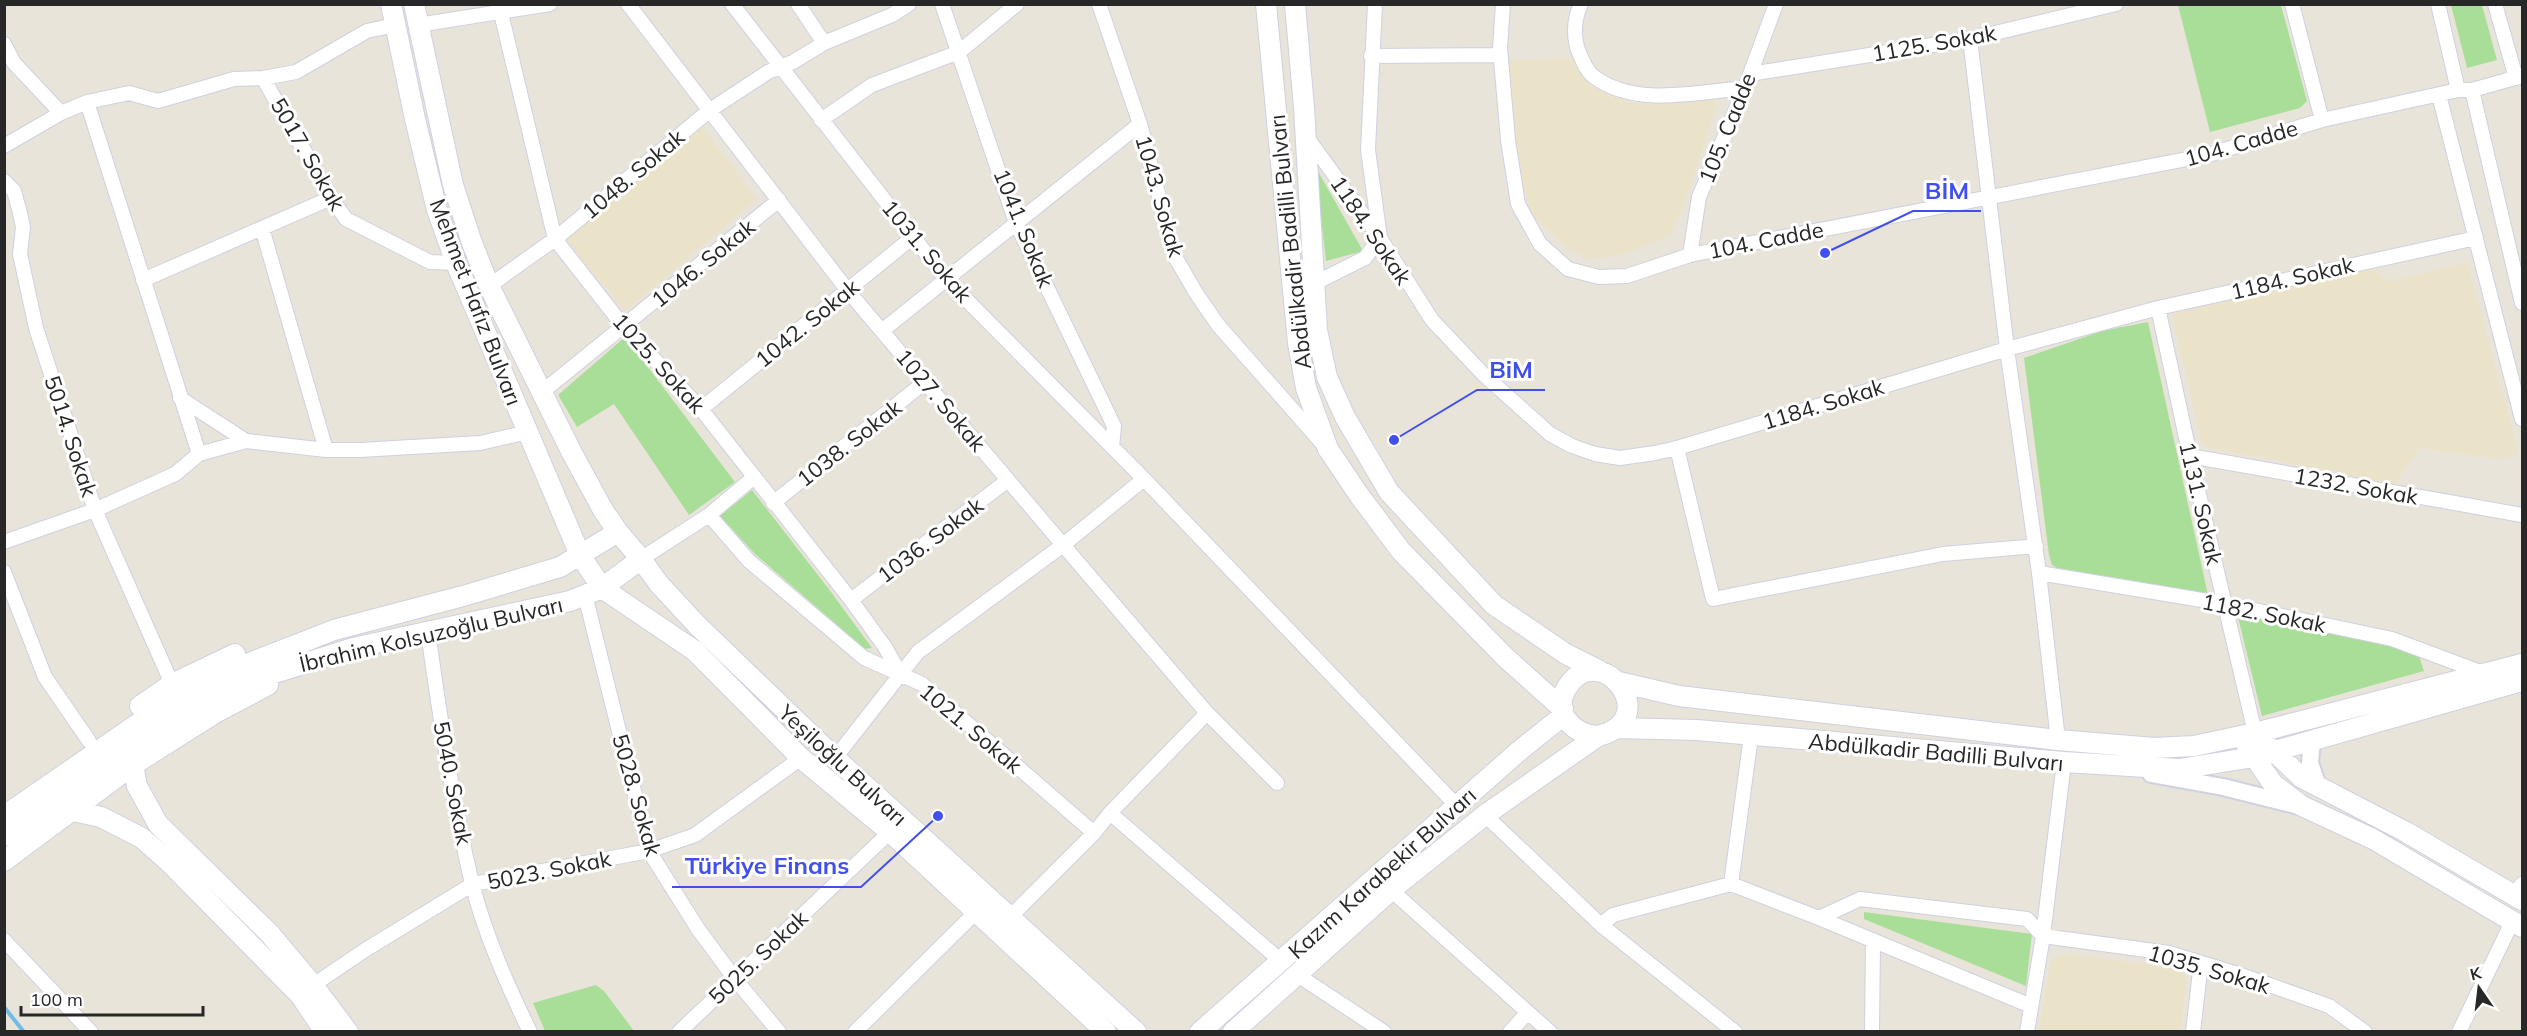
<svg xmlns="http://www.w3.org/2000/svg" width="2527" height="1036" font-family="Mulish,sans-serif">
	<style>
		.education { fill: #ebe3c9 }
		.green { fill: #a9de98 }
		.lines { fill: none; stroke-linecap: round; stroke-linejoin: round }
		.stream { stroke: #71bbe7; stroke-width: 4 }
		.minor-casing { stroke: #cfd0e0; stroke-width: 16 }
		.tertiary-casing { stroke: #cfd0e0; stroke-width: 20 }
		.secondary-casing { stroke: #cfd0e0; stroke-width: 22 }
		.minor { stroke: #fff; stroke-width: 14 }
		.tertiary { stroke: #fff; stroke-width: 16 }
		.secondary { stroke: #fff; stroke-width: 20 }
		.labels { text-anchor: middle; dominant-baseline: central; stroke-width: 6; stroke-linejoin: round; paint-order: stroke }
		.street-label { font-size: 22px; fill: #272727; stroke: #fff }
		.leader { fill: none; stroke: #414fef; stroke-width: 2 }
		.callout-dot { fill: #414fef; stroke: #fff; stroke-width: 2 }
		.callout-label { font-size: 24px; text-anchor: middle; font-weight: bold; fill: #414fef; stroke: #fff; stroke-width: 6; stroke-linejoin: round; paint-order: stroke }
	</style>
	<rect width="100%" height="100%" fill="#e9e4da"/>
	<!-- education -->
	<path class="education" d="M 1573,58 L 1590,84 L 1607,95 L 1631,103 L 1661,103 L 1713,97 L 1718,102 L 1683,208 L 1670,235 L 1636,250 L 1611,257 L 1589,259 L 1568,249 L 1533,216 L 1523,189 L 1517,155 L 1508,60 Z
		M 701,125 L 757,199 L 625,311 L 566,240 Z
		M 2467,262 L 2519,455 L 2500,459 L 2420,448 L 2395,484 L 2207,447 L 2201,441 L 2172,314 L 2371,267 L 2389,282 Z
		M 2064,954 L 2181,968 L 2187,979 L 2180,1031 L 2039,1031 L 2051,960 Z"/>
	<!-- green -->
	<path class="green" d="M 2178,5 L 2281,5 L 2307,101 L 2300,108 L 2210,132 Z
		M 2451,5 L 2482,5 L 2497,60 L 2467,68 Z
		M 1315,166 L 1363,251 L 1326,261 Z
		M 2148,322 L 2208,595 L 2059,569 L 2052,565 L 2049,555 L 2024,358 L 2102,331 Z
		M 625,337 L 735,482 L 689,515 L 614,404 L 577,427 L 558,395 Z
		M 752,490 L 828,588 L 872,648 L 865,649 L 755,554 L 720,516 Z
		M 2252,606 L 2417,650 L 2424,671 L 2262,716 L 2238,617 Z
		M 1864,912 L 2032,934 L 2026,986 L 1864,919 Z
		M 596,985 L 604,991 L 634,1031 L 545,1031 L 533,1003 Z"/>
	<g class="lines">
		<!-- stream -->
		<path class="stream" d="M 4,1007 L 24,1032"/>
		<defs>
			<path id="minor" d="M 628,4 L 848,291 L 1063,545 L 918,652 L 835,758
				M 732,4 L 946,279 L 1144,479 L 1457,806
				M 798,4 L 824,43
				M 942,4 L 1016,223 L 1114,426 L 1112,447
				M 1099,4 L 1140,124 L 1174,255 L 1196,293 L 1218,325 L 1322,443
				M 1503,4 L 1500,48 L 1508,140 L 1518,204 L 1540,244 L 1568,269 L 1599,277 L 1627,276 L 1690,255 L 2208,155 L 2322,120 L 2458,90 L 2472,90 L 2522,76
				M 1581,4 C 1573,21 1573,41 1581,57 C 1584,63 1587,72 1593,76 C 1634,108 1697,92 1745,88
				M 2292,4 L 2322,120
				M 2438,4 L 2458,90
				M 2495,4 L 2516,78
				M 501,13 L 555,239 L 624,327 L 701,409 L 851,600 L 885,647 L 900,674
				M 418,25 L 550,4
				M 1970,39 L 2007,349 L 2039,573 L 2058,740
				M 4,44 L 14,63 L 61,113 L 87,102 L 129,93 L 158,101 L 234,79 L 263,78 L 296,72 L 367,31 L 395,25
				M 1371,56 L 1500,55
				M 1750,74 L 1970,39 L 2116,4
				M 263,78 L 331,198 L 346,219 L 430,262 L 456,263
				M 2472,90 L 2522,303
				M 2439,95 L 2522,419
				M 87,102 L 199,454
				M 821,120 L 872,85 L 959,52 L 1017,4
				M 1306,136 L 1380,238 L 1432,320 L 1483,374 L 1550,434 L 1572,446 L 1595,454 L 1620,458 L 1655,453 L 1677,448 L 2007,349 L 2158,308 L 2476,238
				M 4,146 L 61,113
				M 4,181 L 14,191 L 20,213 L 23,227 L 20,254 L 36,328 L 95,510 L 172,684
				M 262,228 L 326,450
				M 1690,255 L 1699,197 L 1745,88 L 1776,4
				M 143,280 L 331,198
				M 1313,284 L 1365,258 L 1380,238 L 1368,150 L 1375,4
				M 489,286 L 555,239 L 710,110 L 768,72 L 793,62 L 824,43 L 892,15 L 909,4
				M 2158,308 L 2190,456 L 2255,733
				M 883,330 L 1140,124
				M 542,392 L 779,200
				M 180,398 L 246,441
				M 701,409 L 913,237
				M 1677,448 L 1713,599 L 1943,554 L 2036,546
				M 2190,456 L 2522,515
				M 1144,479 L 1063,545 L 1207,713 L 1277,783
				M 773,503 L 925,382
				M 709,515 L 749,561 L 864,658 L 922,684 L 1094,833
				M 4,542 L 95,510 L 175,474 L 199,454 L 246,441 L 326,450 L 360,450 L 480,443 L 528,432
				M 641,559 L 709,515 L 754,477
				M 4,572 L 45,677 L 89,741
				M 2039,573 L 2226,604 L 2392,639 L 2483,673
				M 585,595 L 649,851 L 698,929 L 735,979 L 779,1032
				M 851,600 L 1008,480
				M 428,632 C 440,716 452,801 472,883 C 485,935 507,984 530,1032
				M 1110,813 L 1207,713
				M 1485,815 L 1601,925 L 1735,1032
				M 1731,884 L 1751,736
				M 1391,890 L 1550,1032
				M 2515,894 L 2522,884
				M 1009,918 L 1094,833 L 1110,813 L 1282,962
				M 1819,918 L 2031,1006
				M 1601,925 L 1613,915 L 1731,884 L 1819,918 L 1860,899 L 2027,919 L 2043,936 L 2169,953 L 2244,976 L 2329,1006 L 2365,1032
				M 4,940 L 91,1032
				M 1296,974 L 1384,1032
				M 306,990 L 365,950 L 473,884 L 649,851 L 695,835 L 801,758
				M 679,1032 L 890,832
				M 855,1032 L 977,911
				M 1510,1032 L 1527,1013
				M 1872,1032 L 1873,940
				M 2027,1032 L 2043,936 L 2064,762
				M 2193,1032 L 2201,963
				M 2459,1032 L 2513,920"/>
			<path id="tertiary" d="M 2312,739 L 2310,763 L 2318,786
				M 2151,774 L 2223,787 L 2299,806"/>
			<path id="secondary" d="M 391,4 L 415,119 L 437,210 L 456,263 L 580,555 L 602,588 L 695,651 L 801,758 L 890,832 L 1106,1032
				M 414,4 L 453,185 L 472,243 L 489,286 L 572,453 L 603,510 L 618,532 L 641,559 L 659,584 L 697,625 L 835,758 L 1136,1032
				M 1266,4 L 1298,343 L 1306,388 L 1328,449 L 1359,495 L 1401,551 L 1506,658 L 1563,709
				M 1295,4 L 1304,108 L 1317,330 L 1327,377 L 1345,417 L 1389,492 L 1494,605 L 1566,654 L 1600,671
				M 1619,682 L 1679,696 L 2058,740 L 2154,748 L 2194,746 L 2255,733 L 2302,778 L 2406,832 L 2522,900
				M 140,706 L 172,684 L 235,654
				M 1617,728 L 1697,730 L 2064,762 L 2179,769 L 2254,757 L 2522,681
				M 2255,733 L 2522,664
				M 2247,746 L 2273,784 L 2302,806 L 2373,839 L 2522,927
				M 133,765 L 137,786 L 158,824 L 270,934 L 312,984 L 348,1032
				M 73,811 L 101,817 L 142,838 L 169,862 L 300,995 L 325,1032
				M 4,816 L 165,705 L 229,671 L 334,630 L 463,596 L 560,567 L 618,532
				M 4,836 L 157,729 L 234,686 L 353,648 L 570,601 L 602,588 L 641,559
				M 4,861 L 133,765 L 215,713 L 268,685
				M 1200,1032 L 1519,751 L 1564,715
				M 1233,1032 L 1391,890 L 1485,815 L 1598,736 C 1667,719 1598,634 1566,689 C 1552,713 1574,735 1598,736"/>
		</defs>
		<!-- minor casing -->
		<use href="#minor" class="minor-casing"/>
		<!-- tertiary casing -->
		<use href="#tertiary" class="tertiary-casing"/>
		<!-- secondary casing -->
		<use href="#secondary" class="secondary-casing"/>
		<!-- minor -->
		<use href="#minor" class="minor"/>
		<!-- tertiary -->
		<use href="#tertiary" class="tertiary"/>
		<!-- secondary -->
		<use href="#secondary" class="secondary"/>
	</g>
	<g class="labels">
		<!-- street labels -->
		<g class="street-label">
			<text transform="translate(1934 43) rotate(-10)">1125. Sokak</text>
			<text transform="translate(1727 128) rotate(-68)">105. Cadde</text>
			<text transform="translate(2241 143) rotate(-16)">104. Cadde</text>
			<text transform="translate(308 154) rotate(60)">5017. Sokak</text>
			<text transform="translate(633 174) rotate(-40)">1048. Sokak</text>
			<text transform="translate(1160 196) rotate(74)">1043. Sokak</text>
			<text transform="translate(1024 228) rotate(68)">1041. Sokak</text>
			<text transform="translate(1371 230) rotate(56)">1184. Sokak</text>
			<text transform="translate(1766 240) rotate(-11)">104. Cadde</text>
			<text transform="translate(1290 242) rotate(-96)">Abdülkadir Badilli Bulvarı</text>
			<text transform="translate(927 251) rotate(50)">1031. Sokak</text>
			<text transform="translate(703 263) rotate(-39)">1046. Sokak</text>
			<text transform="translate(2292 278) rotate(-13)">1184. Sokak</text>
			<text transform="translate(476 302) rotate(69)">Mehmet Hafız Bulvarı</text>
			<text transform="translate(807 323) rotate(-39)">1042. Sokak</text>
			<text transform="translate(659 363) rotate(48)">1025. Sokak</text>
			<text transform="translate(941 400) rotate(50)">1027. Sokak</text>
			<text transform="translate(1823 404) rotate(-17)">1184. Sokak</text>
			<text transform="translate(71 436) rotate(72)">5014. Sokak</text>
			<text transform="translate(849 443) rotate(-38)">1038. Sokak</text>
			<text transform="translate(2356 486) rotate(10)">1232. Sokak</text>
			<text transform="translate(2201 503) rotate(77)">1131. Sokak</text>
			<text transform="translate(930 540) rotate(-37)">1036. Sokak</text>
			<text transform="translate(2264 613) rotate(11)">1182. Sokak</text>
			<text transform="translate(431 634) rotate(-13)">İbrahim Kolsuzoğlu Bulvarı</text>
			<text transform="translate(971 728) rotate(40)">1021. Sokak</text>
			<text transform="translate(1936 752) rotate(5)">Abdülkadir Badilli Bulvarı</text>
			<text transform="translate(843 765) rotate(43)">Yeşiloğlu Bulvarı</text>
			<text transform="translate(453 783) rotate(79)">5040. Sokak</text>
			<text transform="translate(637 795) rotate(74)">5028. Sokak</text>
			<text transform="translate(549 870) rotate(-11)">5023. Sokak</text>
			<text transform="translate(1382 873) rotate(-42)">Kazım Karabekir Bulvarı</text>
			<text transform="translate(758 957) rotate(-43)">5025. Sokak</text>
			<text transform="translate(2209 969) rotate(16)">1035. Sokak</text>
		</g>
	</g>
	<!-- callouts -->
	<path class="leader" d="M1825 253L1913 211H1981M1394 440L1477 390H1545M938 816L861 887H672"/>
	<g class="callout-dot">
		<circle cx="1825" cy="253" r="6"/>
		<circle cx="1394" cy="440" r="6"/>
		<circle cx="938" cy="816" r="6"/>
	</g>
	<g class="callout-label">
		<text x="1947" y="199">BİM</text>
		<text x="1511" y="378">BiM</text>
		<text x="767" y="874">Türkiye Finans</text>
	</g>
	<!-- border -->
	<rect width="2527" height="1036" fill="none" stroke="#272727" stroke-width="12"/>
	<!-- north arrow -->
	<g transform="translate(2479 988) rotate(346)" stroke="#ffffff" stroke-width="4.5" paint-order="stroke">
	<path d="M0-4.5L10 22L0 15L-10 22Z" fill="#272727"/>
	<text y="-9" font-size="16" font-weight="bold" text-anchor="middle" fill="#272727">K</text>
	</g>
	<!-- scale -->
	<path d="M21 1006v9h182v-9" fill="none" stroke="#272727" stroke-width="3"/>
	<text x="30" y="1006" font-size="18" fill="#272727" stroke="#ffffff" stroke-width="4.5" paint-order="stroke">100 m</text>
</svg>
